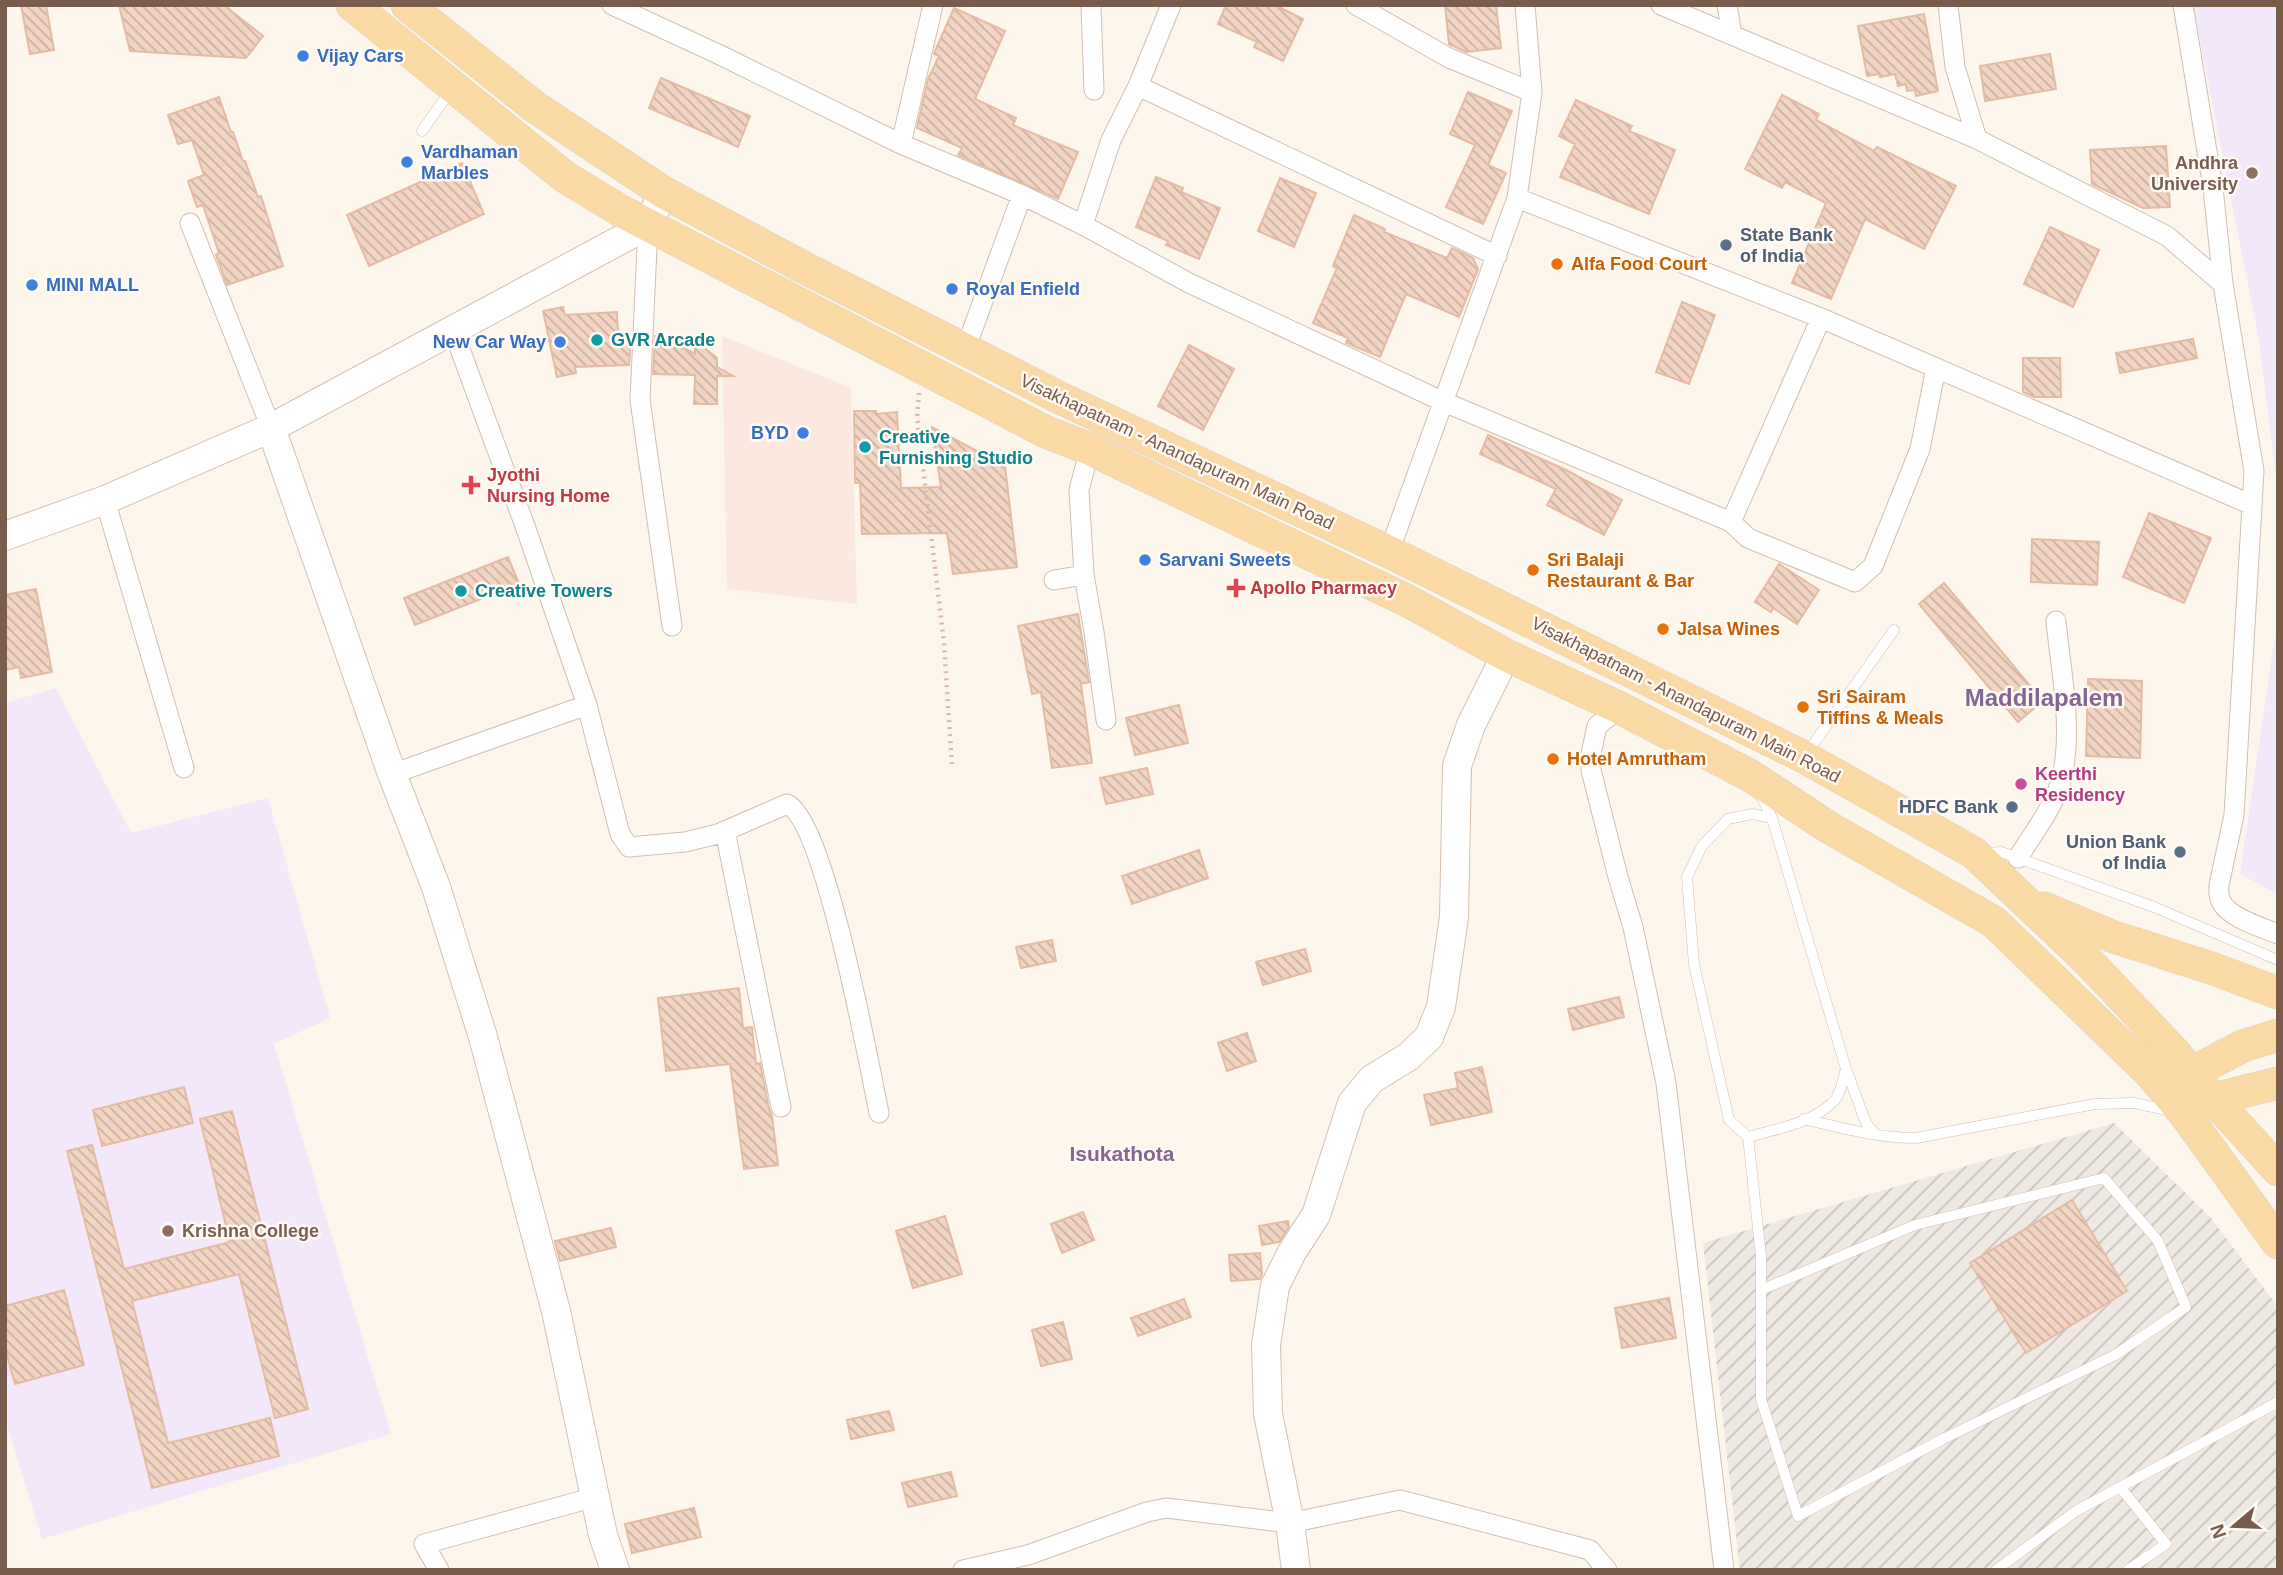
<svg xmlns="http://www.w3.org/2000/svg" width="2283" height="1575" font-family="Arial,sans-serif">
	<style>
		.commercial { fill: #fde8e0 }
		.industrial { fill: url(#industrial-furrows) }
		.education { fill: #f3e8fa }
		.building { fill: url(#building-back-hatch); stroke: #e6bba3; stroke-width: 2 }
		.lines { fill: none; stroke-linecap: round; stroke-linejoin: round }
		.lane-casing { stroke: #d1beb0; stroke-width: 11 }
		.street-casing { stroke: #d1beb0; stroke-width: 21 }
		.secondary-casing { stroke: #d6c0b0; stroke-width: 30 }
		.primary-casing { stroke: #dad1cd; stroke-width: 33 }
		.path { stroke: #d9b8a5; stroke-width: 4.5; stroke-dasharray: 2 5; stroke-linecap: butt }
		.lane { stroke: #fff; stroke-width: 10 }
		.street { stroke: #fff; stroke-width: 19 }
		.secondary { stroke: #fff; stroke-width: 28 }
		.primary { stroke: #fbd9a5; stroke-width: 32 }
		.shop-dot { fill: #3f7fe0; stroke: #fffaf3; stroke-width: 2.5 }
		.education-dot { fill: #8d6e63; stroke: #fffaf3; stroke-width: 2.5 }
		.service-dot { fill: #5c6f8a; stroke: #fffaf3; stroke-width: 2.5 }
		.food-dot { fill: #e8710a; stroke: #fffaf3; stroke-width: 2.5 }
		.culture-dot { fill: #0f9aa8; stroke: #fffaf3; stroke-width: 2.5 }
		.health-dot { fill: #e0444e; stroke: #fffaf3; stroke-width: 2.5 }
		.hotel-dot { fill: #d1479c; stroke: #fffaf3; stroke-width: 2.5 }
		.labels { text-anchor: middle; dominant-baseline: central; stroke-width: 5; stroke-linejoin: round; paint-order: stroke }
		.shop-label { font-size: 18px; font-weight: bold; fill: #366cbe; stroke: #fffaf3; text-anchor: start }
		.education-label { font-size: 18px; font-weight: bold; fill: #785e54; stroke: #fffaf3; text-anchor: end }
		.service-label { font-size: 18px; font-weight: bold; fill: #4e5e75; stroke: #fffaf3; text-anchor: end }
		.food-label { font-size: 18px; font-weight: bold; fill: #c56008; stroke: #fffaf3; text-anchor: start }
		.culture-label { font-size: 18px; font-weight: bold; fill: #0d838f; stroke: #fffaf3; text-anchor: start }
		.street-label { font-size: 18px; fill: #7a5c4d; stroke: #fffaf3 }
		.health-label { font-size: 18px; font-weight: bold; fill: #be3a42; stroke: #fffaf3; text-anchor: start }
		.hotel-label { font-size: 18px; font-weight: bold; fill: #b23c85; stroke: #fffaf3; text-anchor: start }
		.quarter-label { font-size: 21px; font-weight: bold; fill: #846695; stroke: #fffaf3 }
		.district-label { font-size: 24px; font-weight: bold; fill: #846695; stroke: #fffaf3 }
	</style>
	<defs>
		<pattern id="industrial-furrows" width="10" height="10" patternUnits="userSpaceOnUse" patternTransform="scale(1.75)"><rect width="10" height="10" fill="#efe9e4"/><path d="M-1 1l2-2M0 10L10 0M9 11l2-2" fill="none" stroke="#c7c0bb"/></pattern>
		<pattern id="building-back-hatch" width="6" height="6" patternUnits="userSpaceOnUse" patternTransform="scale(1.75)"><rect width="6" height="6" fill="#f3d5c3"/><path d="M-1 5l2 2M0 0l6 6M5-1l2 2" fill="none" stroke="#cab0a1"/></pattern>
	</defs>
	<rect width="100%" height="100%" fill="#fdf6ec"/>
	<!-- commercial -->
	<path class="commercial" d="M 722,336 L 851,388 L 857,604 L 727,589 Z"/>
	<!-- industrial -->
	<path class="industrial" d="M 2114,1123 L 2210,1217 L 2278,1307 L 2278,1570 L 1740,1570 L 1703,1243 Z"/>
	<!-- education -->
	<path class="education" d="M 2193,5 L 2278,5 L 2278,494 L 2259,341 Z
		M 2278,592 L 2278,894 L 2240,874 L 2276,629 Z
		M 56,688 L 131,833 L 268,798 L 330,1018 L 274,1044 L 391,1434 L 42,1539 L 5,1418 L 5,703 Z"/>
	<!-- building -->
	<path class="building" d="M 21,5 L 46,5 L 54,50 L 30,54 Z
		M 119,5 L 224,5 L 263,36 L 246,58 L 130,51 Z
		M 1226,5 L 1275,5 L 1303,19 L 1283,61 L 1254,47 L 1257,42 L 1218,24 Z
		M 1445,5 L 1496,5 L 1501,48 L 1466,52 L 1449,44 Z
		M 954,8 L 1005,31 L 975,99 L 1016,118 L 1013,125 L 1078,152 L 1058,199 L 958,155 L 962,148 L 917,128 L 928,79 L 939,56 L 934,54 L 935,51 Z
		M 1924,14 L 1938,91 L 1916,96 L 1915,90 L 1907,91 L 1906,84 L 1898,86 L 1895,74 L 1880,77 L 1879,74 L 1867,76 L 1858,26 Z
		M 2050,54 L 2056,89 L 1985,101 L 1980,66 Z
		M 661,78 L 750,116 L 738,147 L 649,108 Z
		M 1468,92 L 1512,111 L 1488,165 L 1506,173 L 1483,224 L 1446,207 L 1475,145 L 1450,134 Z
		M 1782,95 L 1819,114 L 1816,120 L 1874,151 L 1877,147 L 1956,186 L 1924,249 L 1865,219 L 1831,299 L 1792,283 L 1826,203 L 1785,182 L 1782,188 L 1745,169 Z
		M 219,97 L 231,132 L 233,132 L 243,161 L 245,161 L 258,197 L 261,196 L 283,266 L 227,285 L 216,255 L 219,253 L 203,205 L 197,207 L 188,181 L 204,175 L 192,140 L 178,144 L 168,115 Z
		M 1576,100 L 1632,126 L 1629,131 L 1675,150 L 1649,214 L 1560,177 L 1575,144 L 1559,136 Z
		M 2166,146 L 2170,207 L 2143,208 L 2092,184 L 2090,150 Z
		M 462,163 L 484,214 L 369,266 L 347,215 Z
		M 1156,177 L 1183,188 L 1181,192 L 1220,208 L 1199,259 L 1166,245 L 1168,241 L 1136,227 Z
		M 1280,178 L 1316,193 L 1294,247 L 1258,231 Z
		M 1354,215 L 1385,229 L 1384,232 L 1447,258 L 1452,248 L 1473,258 L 1478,269 L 1459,317 L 1406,294 L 1380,357 L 1346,343 L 1348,338 L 1313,323 L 1337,268 L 1333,266 Z
		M 2050,227 L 2099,250 L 2073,307 L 2024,284 Z
		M 1682,302 L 1715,315 L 1689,384 L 1656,372 Z
		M 563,307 L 565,315 L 617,312 L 618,335 L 631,335 L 629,365 L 575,367 L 576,373 L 557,377 L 543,311 Z
		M 655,336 L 664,337 L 695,354 L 695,340 L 717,358 L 717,367 L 733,376 L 717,376 L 717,404 L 694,404 L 695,375 L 653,374 Z
		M 2193,339 L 2197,358 L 2120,373 L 2116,353 Z
		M 1189,345 L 1234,369 L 1203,430 L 1158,406 Z
		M 2023,358 L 2060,358 L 2061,397 L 2034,397 L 2023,392 Z
		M 854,411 L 876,411 L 876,414 L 897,412 L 901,488 L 941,487 L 932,427 L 1005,466 L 1017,567 L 953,574 L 947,533 L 862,534 L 860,483 L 855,483 Z
		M 1488,435 L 1566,470 L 1622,500 L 1604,535 L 1547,505 L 1556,489 L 1480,454 Z
		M 2149,513 L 2211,538 L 2184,603 L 2123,577 Z
		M 2032,539 L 2099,542 L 2097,585 L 2031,582 Z
		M 508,557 L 519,584 L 415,625 L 404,598 Z
		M 1779,564 L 1819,590 L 1797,624 L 1773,608 L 1771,612 L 1755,602 Z
		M 1944,583 L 2043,701 L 2018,722 L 1919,604 Z
		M 36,589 L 52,672 L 21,678 L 19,667 L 5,670 L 5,595 Z
		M 1078,614 L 1089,682 L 1081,684 L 1092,763 L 1052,768 L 1041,692 L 1032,694 L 1018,626 Z
		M 2088,679 L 2142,681 L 2140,758 L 2086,756 Z
		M 1179,705 L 1188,743 L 1135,755 L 1126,718 Z
		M 1147,768 L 1153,794 L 1106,804 L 1100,778 Z
		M 1199,850 L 1208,878 L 1132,904 L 1122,876 Z
		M 1052,940 L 1056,961 L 1021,968 L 1016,947 Z
		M 1305,949 L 1311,971 L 1263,985 L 1256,962 Z
		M 739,988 L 743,1028 L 752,1027 L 756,1064 L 760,1063 L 769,1109 L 772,1116 L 778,1165 L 744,1169 L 730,1064 L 666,1071 L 658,998 Z
		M 1619,997 L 1624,1017 L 1573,1030 L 1568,1009 Z
		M 1247,1033 L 1256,1061 L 1227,1071 L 1218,1043 Z
		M 1482,1067 L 1492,1112 L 1431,1125 L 1424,1095 L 1458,1088 L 1455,1073 Z
		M 184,1087 L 193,1123 L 102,1146 L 93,1110 Z
		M 232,1111 L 308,1409 L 275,1418 L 239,1274 L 132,1301 L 168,1443 L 270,1418 L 279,1456 L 152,1488 L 67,1151 L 92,1145 L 124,1269 L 230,1242 L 200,1119 Z
		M 2072,1200 L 2127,1291 L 2026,1353 L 1970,1263 Z
		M 1083,1212 L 1094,1240 L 1062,1253 L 1051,1224 Z
		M 945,1216 L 962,1274 L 913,1288 L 896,1231 Z
		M 1288,1221 L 1289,1227 L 1279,1242 L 1262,1245 L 1259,1226 Z
		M 611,1228 L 616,1247 L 560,1261 L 555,1241 Z
		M 1260,1253 L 1262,1274 L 1260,1279 L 1231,1281 L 1229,1255 Z
		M 64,1290 L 84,1365 L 15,1384 L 5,1348 L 5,1306 Z
		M 1669,1298 L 1676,1338 L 1622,1348 L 1615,1308 Z
		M 1184,1299 L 1191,1317 L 1138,1336 L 1131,1318 Z
		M 1063,1322 L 1072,1359 L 1041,1366 L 1032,1330 Z
		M 889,1411 L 894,1430 L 851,1439 L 847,1420 Z
		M 951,1472 L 957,1496 L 908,1507 L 902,1483 Z
		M 694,1508 L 701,1537 L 632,1553 L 625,1524 Z"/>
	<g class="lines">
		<defs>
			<path id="lane" d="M 422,131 L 451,90
				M 1807,753 L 1894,630
				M 1760,794 L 1772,818 L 1846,1069 L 1866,1123 L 1875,1134
				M 1772,818 L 1752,814 L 1728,819 L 1702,846 L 1687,877 L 1694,964 L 1729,1120 L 1748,1137 C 1776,1129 1814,1123 1835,1100 C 1841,1093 1843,1078 1846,1069
				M 1985,853 L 2001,852 L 2154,907 L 2278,960
				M 1804,1119 C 1841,1128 1878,1138 1916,1138 L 2095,1104 L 2134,1103 L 2172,1111
				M 1748,1137 L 1761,1256 L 1761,1399 L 1798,1516 L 1943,1439 L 2115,1355 L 2186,1307 L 2158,1241 L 2104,1178 L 1915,1225 L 1761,1290
				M 2120,1487 L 2166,1544 L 2128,1570
				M 1996,1570 L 2076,1511 L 2278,1402"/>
			<path id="street" d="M 612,5 L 718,54 L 901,144 L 1022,195 L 1083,225 L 1189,283 L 1444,402 L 1731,522 L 1748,538 L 1855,582 L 1873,566 L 1920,449 L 1936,368
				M 1091,5 L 1094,90
				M 1356,5 L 1449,58 L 1532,92
				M 1661,5 L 1977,139
				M 1727,5 L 1732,35
				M 1948,5 L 1955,67 L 1977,139 L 2167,236 L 2223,284
				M 2183,5 L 2213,188 L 2223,284 L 2254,471 L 2234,815 L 2219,885 C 2219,890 2218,896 2221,901 C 2227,917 2263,928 2278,934
				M 1138,86 L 1497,256
				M 901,144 L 933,5
				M 1517,198 L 1821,318 L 2252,505
				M 190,223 L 271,428
				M 648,225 L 640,400 L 672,626
				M 1083,225 L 1111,140 L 1138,86 L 1171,5
				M 965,350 L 1022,195
				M 105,500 L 184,768
				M 1731,522 L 1821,318
				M 1389,552 L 1517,198 L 1532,92 L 1525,5
				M 1084,575 L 1094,632 L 1106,720
				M 1054,580 L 1084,575 L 1079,490 L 1090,449
				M 587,705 L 620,834 L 629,847 L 685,842 L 718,834 L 787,804 C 825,822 869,1064 879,1113
				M 1620,708 L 1597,726 L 1591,754 L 1591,770 L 1618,877 L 1633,927 L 1666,1083 L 1724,1570
				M 392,774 L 587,705 L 525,526 L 453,330
				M 725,831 L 781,1107
				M 2018,858 C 2033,833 2055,806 2062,777 C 2073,727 2061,672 2056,621
				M 439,1570 L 424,1544 L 595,1497
				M 963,1570 L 1028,1555 L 1147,1512 L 1166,1508 L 1290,1523 L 1400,1500 L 1590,1550 L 1607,1570"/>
			<path id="secondary" d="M 5,536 L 105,500 L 271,428
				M 615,1570 L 603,1535 L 556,1311 L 483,1037 L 436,887 L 392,774 L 271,428 L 648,225 L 663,192
				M 1296,1570 L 1290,1523 L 1268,1414 L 1266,1345 L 1275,1286 L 1292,1252 L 1316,1215 L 1352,1103 L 1372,1079 L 1408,1057 L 1429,1037 L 1441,1007 L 1454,917 L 1457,766 L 1471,725 L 1506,655"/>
			<path id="primary" d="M 352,5 L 565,177 L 621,211 L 1046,432 L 1090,449 L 1408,601 L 1506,655 L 1620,708 L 1751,776 L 1828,827 L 1994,922 L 2151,1074 L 2184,1113 L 2278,1243
				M 407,5 L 535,107 L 663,192 L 801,266 L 1060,398 L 1389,552 L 1804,757 L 1974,853 L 2085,958 L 2175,1053 L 2190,1073 L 2278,1170
				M 2044,908 L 2114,937 L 2211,968 L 2278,993
				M 2174,1082 L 2243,1046 L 2278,1035
				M 2199,1106 L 2214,1099 L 2278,1083"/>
		</defs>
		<!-- lane casing -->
		<use href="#lane" class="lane-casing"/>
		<!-- street casing -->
		<use href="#street" class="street-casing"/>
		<!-- secondary casing -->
		<use href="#secondary" class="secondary-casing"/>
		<!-- primary casing -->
		<use href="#primary" class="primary-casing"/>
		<!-- path -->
		<path class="path" d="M 919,393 L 917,417 L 944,643 L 952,767"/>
		<!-- lane -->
		<use href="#lane" class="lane"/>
		<!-- street -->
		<use href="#street" class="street"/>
		<!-- secondary -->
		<use href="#secondary" class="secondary"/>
		<!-- primary -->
		<use href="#primary" class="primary"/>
	</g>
	<!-- markers -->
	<g class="shop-dot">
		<circle cx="303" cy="56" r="7"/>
		<circle cx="407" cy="162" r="7"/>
		<circle cx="32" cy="285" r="7"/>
		<circle cx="952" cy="289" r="7"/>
		<circle cx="560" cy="342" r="7"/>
		<circle cx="803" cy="433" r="7"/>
		<circle cx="1145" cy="560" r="7"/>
	</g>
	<g class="education-dot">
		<circle cx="2252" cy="173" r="7"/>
		<circle cx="168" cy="1231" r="7"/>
	</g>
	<g class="service-dot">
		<circle cx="1726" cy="245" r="7"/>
		<circle cx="2012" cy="807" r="7"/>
		<circle cx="2180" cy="852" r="7"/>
	</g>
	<g class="food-dot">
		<circle cx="1557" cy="264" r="7"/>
		<circle cx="1533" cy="570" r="7"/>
		<circle cx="1663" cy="629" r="7"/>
		<circle cx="1803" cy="707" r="7"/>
		<circle cx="1553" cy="759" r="7"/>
	</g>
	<g class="culture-dot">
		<circle cx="597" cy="340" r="7"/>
		<circle cx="865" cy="447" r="7"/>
		<circle cx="461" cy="591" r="7"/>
	</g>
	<g class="health-dot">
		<path d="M467.5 474.5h7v7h7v7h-7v7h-7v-7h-7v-7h7z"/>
		<path d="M1232.5 577.5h7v7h7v7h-7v7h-7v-7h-7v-7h7z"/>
	</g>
	<circle class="hotel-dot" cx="2021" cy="784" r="7"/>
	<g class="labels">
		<!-- shop labels -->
		<g class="shop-label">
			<text x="317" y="56">Vijay Cars</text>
			<text x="421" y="152">Vardhaman<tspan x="421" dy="21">Marbles</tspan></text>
			<text x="46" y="285">MINI MALL</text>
			<text x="966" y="289">Royal Enfield</text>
			<text x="546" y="342" text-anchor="end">New Car Way</text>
			<text x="789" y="433" text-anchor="end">BYD</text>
			<text x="1159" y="560">Sarvani Sweets</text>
		</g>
		<!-- education labels -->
		<g class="education-label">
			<text x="2238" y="163">Andhra<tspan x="2238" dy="21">University</tspan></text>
			<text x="182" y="1231" text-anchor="start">Krishna College</text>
		</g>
		<!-- service labels -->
		<g class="service-label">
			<text x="1740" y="235" text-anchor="start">State Bank<tspan x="1740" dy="21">of India</tspan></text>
			<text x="1998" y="807">HDFC Bank</text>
			<text x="2166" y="842">Union Bank<tspan x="2166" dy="21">of India</tspan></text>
		</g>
		<!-- food labels -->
		<g class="food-label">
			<text x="1571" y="264">Alfa Food Court</text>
			<text x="1547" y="560">Sri Balaji<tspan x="1547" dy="21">Restaurant &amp; Bar</tspan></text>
			<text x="1677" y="629">Jalsa Wines</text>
			<text x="1817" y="697">Sri Sairam<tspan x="1817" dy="21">Tiffins &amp; Meals</tspan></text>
			<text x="1567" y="759">Hotel Amrutham</text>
		</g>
		<!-- culture labels -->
		<g class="culture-label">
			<text x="611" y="340">GVR Arcade</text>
			<text x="879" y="437">Creative<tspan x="879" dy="21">Furnishing Studio</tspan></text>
			<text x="475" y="591">Creative Towers</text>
		</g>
		<!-- street labels -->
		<g class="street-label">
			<text transform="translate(1177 452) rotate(25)">Visakhapatnam - Anandapuram Main Road</text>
			<text transform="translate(1686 700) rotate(27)">Visakhapatnam - Anandapuram Main Road</text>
		</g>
		<!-- health labels -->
		<g class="health-label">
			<text x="487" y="475">Jyothi<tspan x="487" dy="21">Nursing Home</tspan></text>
			<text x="1250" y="588">Apollo Pharmacy</text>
		</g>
		<!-- hotel labels -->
		<g class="hotel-label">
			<text x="2035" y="774">Keerthi<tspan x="2035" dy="21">Residency</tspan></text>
		</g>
		<!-- quarter labels -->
		<g class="quarter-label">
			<text x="1122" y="1153">Isukathota</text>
		</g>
		<!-- district labels -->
		<g class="district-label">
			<text x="2044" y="697">Maddilapalem</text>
		</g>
	</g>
	<!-- border -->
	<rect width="2283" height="1575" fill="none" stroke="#7a5c4d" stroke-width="14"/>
	<!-- north arrow -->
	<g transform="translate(2234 1526) rotate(251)" stroke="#fffaf3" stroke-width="5" paint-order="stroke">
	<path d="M0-5L12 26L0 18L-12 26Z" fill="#7a5c4d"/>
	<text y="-10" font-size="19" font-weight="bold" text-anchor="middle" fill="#7a5c4d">N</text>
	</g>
</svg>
